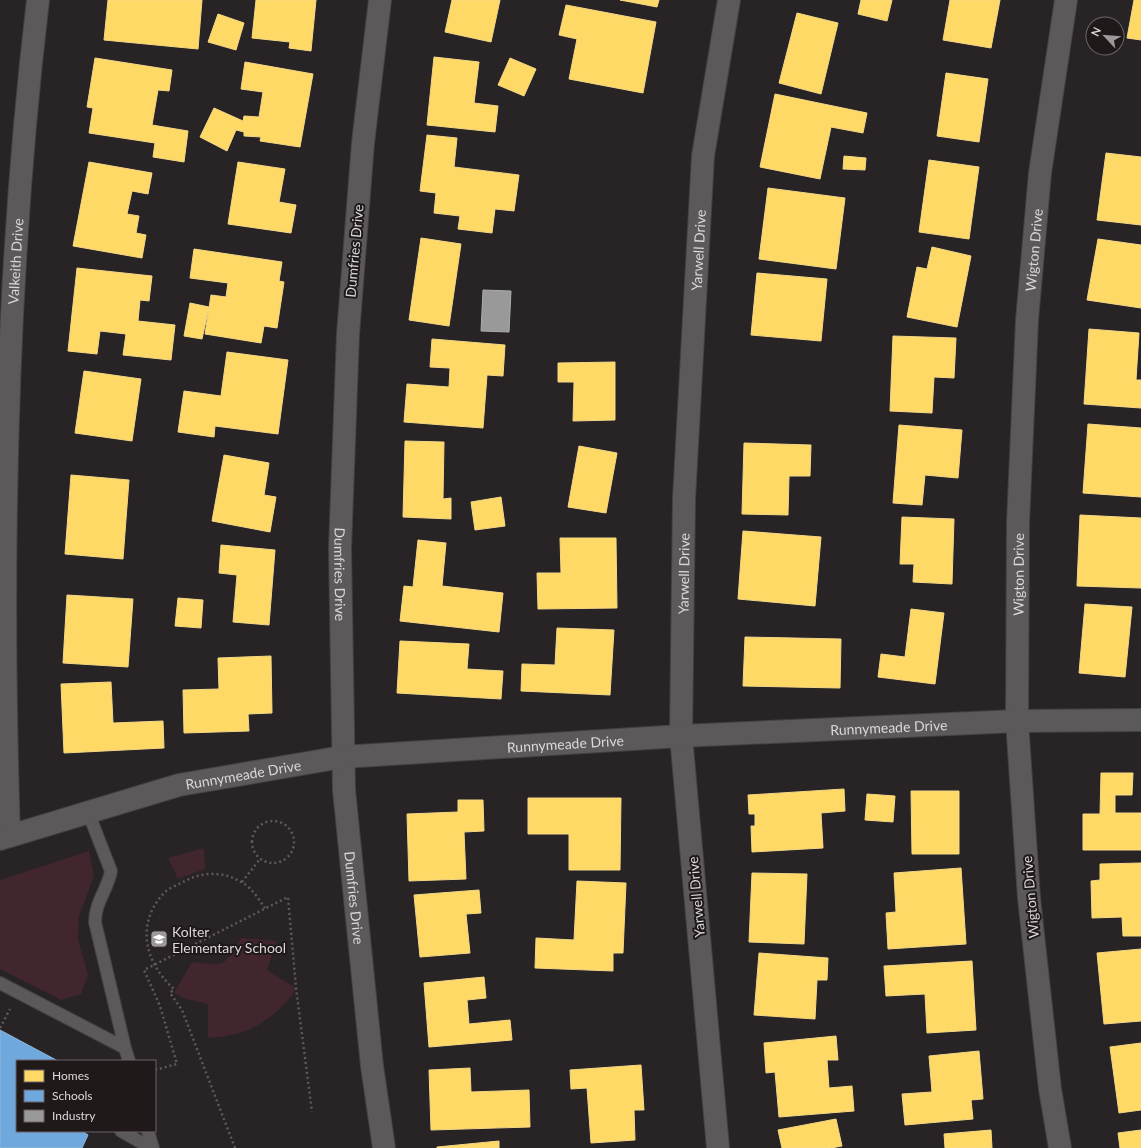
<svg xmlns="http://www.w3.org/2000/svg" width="1141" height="1148" font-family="Lato,sans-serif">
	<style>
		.green { fill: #41262e }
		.homes { fill: #ffd966; stroke: #f4d888 }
		.schools { fill: #6fa8dc; stroke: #90b6db }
		.industry { fill: #999; stroke: #adacac }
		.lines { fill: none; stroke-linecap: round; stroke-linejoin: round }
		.service-casing { stroke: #454142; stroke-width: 14 }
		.minor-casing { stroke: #454142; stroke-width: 24 }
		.tertiary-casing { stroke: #454142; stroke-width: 24 }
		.path { stroke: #5e5a5b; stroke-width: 2.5; stroke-dasharray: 2 3; stroke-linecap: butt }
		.service { stroke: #5b5959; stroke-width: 12 }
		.minor { stroke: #5b5959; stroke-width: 22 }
		.tertiary { stroke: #5b5959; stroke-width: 22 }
		.labels { text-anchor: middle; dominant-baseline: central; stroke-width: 4; stroke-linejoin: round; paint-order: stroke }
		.street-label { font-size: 14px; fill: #dcd7d8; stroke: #1f191a }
		.poi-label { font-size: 14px; fill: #dcd7d8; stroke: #1f191a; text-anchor: start }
	</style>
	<rect width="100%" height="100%" fill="#282325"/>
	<!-- green -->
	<path class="green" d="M 204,848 L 205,869 L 178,879 L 168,858 Z
		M 89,851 L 94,876 L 79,916 L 78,939 L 88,975 L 81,994 L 61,1000 L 0,969 L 0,880 Z
		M 241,938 L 277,941 L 267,970 L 296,988 C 284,1009 260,1028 236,1034 C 227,1036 217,1037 208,1038 L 208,1004 L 186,999 L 174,993 L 192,962 C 227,966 222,968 241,938 Z"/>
	<!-- homes -->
	<path class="homes" d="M 108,0 L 202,0 L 198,49 L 104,40 Z
		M 256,0 L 316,0 L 311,51 L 289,48 L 290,42 L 252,38 Z
		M 452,0 L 500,0 L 491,42 L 445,32 Z
		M 620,0 L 659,0 L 657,7 Z
		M 861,0 L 892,0 L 887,21 L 858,14 Z
		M 950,0 L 1000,0 L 991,48 L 943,40 Z
		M 1134,0 L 1141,0 L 1141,40 L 1127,38 Z
		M 566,5 L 656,22 L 643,93 L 569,79 L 577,39 L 559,35 Z
		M 797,13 L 838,23 L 821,94 L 779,83 Z
		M 218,14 L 244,23 L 236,50 L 208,42 Z
		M 434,57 L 479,62 L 474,103 L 498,106 L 495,132 L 427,125 Z
		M 95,58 L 172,70 L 169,91 L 158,90 L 152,125 L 188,131 L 184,162 L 153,157 L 155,143 L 89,133 L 93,108 L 87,107 Z
		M 510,58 L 536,69 L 524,96 L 498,85 Z
		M 245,62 L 313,74 L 300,147 L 260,141 L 261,137 L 244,136 L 244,132 L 236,130 L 227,151 L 200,137 L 214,108 L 243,121 L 244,116 L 259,117 L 263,92 L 241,89 Z
		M 946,73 L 988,79 L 979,142 L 937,136 Z
		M 775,94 L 867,113 L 863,133 L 831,127 L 820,179 L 760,167 Z
		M 427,135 L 457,138 L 454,167 L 519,175 L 514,211 L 495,209 L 492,233 L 458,229 L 460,216 L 434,213 L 436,193 L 420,191 Z
		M 1106,153 L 1141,157 L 1141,225 L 1097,220 Z
		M 844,156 L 866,158 L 865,170 L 843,169 Z
		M 929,160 L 979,167 L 969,239 L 919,232 Z
		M 89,162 L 152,173 L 148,194 L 132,191 L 127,214 L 139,216 L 136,233 L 146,235 L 142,258 L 73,246 Z
		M 238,162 L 285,169 L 279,202 L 296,205 L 291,233 L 228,224 Z
		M 768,188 L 845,198 L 836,269 L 759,259 Z
		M 421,238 L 461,244 L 449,326 L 409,320 Z
		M 1098,239 L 1141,245 L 1141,308 L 1087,300 Z
		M 932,247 L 971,256 L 957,327 L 907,317 L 917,267 L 927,269 Z
		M 194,249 L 282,262 L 279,281 L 284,282 L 277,328 L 264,326 L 261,343 L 205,334 L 211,295 L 226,297 L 228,283 L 190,278 Z
		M 77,268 L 152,276 L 149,301 L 140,300 L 138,321 L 175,325 L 171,360 L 123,355 L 126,334 L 100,331 L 97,354 L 68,351 Z
		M 757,273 L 827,279 L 821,341 L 751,335 Z
		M 190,303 L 209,307 L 202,339 L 184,336 Z
		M 1089,329 L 1139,333 L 1136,380 L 1141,380 L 1141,408 L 1084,404 Z
		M 893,336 L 956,338 L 954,378 L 934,377 L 932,413 L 890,411 Z
		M 432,339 L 505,345 L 503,376 L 487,375 L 483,428 L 404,422 L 407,384 L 449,387 L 450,368 L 430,367 Z
		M 227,352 L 288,360 L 278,434 L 215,426 L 214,437 L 178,432 L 184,391 L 221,396 Z
		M 615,362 L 615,420 L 573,421 L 574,382 L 558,382 L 558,363 Z
		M 84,371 L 141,379 L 132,441 L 75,433 Z
		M 1088,424 L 1141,428 L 1141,497 L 1083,493 Z
		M 899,425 L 962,430 L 958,478 L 925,475 L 922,505 L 893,503 Z
		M 405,441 L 444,442 L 443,499 L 451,498 L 451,519 L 403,517 Z
		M 744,443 L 811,445 L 810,476 L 789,476 L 788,515 L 742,514 Z
		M 579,446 L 617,453 L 606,513 L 568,507 Z
		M 224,455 L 269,463 L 264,495 L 276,497 L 270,532 L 212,521 Z
		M 71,475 L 129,480 L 123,559 L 65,554 Z
		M 501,497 L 505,526 L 475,530 L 471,502 Z
		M 1080,515 L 1141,518 L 1141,588 L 1077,586 Z
		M 902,517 L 954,519 L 952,584 L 913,582 L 914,564 L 900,564 Z
		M 743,531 L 821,537 L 815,606 L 738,599 Z
		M 560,538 L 616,538 L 617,608 L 538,609 L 537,573 L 561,573 Z
		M 418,540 L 446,543 L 442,586 L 503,593 L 499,632 L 400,621 L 404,586 L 413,587 Z
		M 221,545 L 275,550 L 269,625 L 233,622 L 237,575 L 219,573 Z
		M 67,595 L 133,599 L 128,667 L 63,663 Z
		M 178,598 L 203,600 L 201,628 L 175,626 Z
		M 1085,604 L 1132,607 L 1125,677 L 1079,673 Z
		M 911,609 L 944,613 L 935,684 L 878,677 L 881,654 L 905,657 Z
		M 557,628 L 614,630 L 610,695 L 521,691 L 522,664 L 555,665 Z
		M 745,637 L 841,639 L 840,688 L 743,686 Z
		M 400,641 L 469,644 L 467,669 L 503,671 L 501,699 L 397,693 Z
		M 271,656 L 272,713 L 248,714 L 249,731 L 184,733 L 183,690 L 219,689 L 218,658 Z
		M 111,682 L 113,723 L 163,721 L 164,748 L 64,753 L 61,684 Z
		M 1101,773 L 1133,773 L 1132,795 L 1115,795 L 1115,813 L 1141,813 L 1141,850 L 1083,850 L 1083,814 L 1100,814 Z
		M 844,789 L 845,811 L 821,813 L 823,848 L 752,852 L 751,826 L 755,826 L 755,814 L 749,814 L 748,795 Z
		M 911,791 L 959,791 L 959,854 L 912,854 Z
		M 867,794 L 895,796 L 893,822 L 865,820 Z
		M 528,798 L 621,798 L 620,870 L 569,870 L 569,834 L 528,834 Z
		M 458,800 L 483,800 L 484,831 L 464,832 L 466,879 L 409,881 L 407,814 L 458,812 Z
		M 1141,863 L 1141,936 L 1123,936 L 1122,917 L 1092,918 L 1091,881 L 1100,880 L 1100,864 Z
		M 961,868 L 966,944 L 888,949 L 886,913 L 896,912 L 894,873 Z
		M 752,873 L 807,874 L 804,944 L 749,942 Z
		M 577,881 L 626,883 L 623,953 L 613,953 L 613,971 L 535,968 L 536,938 L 574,940 Z
		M 479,890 L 481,913 L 466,914 L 470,953 L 420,957 L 414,895 Z
		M 1141,949 L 1141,1021 L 1104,1024 L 1097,953 Z
		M 759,953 L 828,958 L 827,980 L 817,980 L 815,1019 L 754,1015 Z
		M 972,961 L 976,1030 L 927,1033 L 925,994 L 886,996 L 884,966 Z
		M 484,977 L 486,998 L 467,1000 L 469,1024 L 510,1020 L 512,1040 L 429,1047 L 424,983 Z
		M 836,1036 L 838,1060 L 827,1060 L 829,1088 L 852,1086 L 854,1111 L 779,1117 L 775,1072 L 766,1073 L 764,1043 Z
		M 1141,1043 L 1141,1110 L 1119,1113 L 1110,1047 Z
		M 979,1051 L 983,1099 L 971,1100 L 973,1119 L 905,1125 L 902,1094 L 932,1092 L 929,1056 Z
		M 641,1065 L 644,1110 L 634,1110 L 635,1140 L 591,1143 L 587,1088 L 571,1089 L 570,1070 Z
		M 470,1068 L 471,1092 L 529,1090 L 530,1127 L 431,1130 L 429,1070 Z
		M 836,1119 L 842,1146 L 831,1148 L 782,1148 L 778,1130 Z
		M 991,1130 L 992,1148 L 945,1148 L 944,1134 Z
		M 1141,1130 L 1141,1148 L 1120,1148 L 1118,1133 Z
		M 499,1141 L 499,1148 L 437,1148 L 437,1147 Z"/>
	<!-- schools -->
	<path class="schools" d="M 0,1030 L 58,1061 L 17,1061 L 17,1131 L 82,1131 L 88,1135 L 82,1148 L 0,1148 Z"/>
	<!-- industry -->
	<path class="industry" d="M 483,290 L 511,291 L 509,332 L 481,331 Z"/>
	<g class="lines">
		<defs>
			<path id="service" d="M 0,983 L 125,1048 L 95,922 C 95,902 108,889 111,871 L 88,812
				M 125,1048 L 129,1061
				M 121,1131 L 151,1148
				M 148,1131 L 153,1148"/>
			<g id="minor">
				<path id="s1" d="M 380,0 L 363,143 L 348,334 L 340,548 L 344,790 L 372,1066 L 384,1148"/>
				<path id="s2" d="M 9,835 C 0,557 5,277 38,0"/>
				<path id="s3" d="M 718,1148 L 681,736 L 684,499 L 703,156 L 729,0"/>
				<path id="s4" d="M 1060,1148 L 1050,1089 L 1029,898 L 1017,721 L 1018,523 L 1027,320 L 1040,173 L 1066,0"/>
			</g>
			<g id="tertiary">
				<path id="s5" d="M 0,839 L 179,785 L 342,757 L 681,736 L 1017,721 L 1141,720"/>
			</g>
		</defs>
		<!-- service casing -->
		<use href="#service" class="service-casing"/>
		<!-- minor casing -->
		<use href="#minor" class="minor-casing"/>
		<!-- tertiary casing -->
		<use href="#tertiary" class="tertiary-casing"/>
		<!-- path -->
		<path class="path" d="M252 842a21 21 0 1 1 42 0a21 21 0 1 1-42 0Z
			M 242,882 L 260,859
			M 0,1028 L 10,1009
			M 155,1070 L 177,1064 L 160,1006 L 144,970 L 288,897 L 296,988 L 312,1112
			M 235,1148 L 182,1010 L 170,993 L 174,989 C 145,963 135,924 164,893 C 169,888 177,885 183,882 C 203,871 224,871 243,883 C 253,889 259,900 265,908"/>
		<!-- service -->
		<use href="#service" class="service"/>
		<!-- minor -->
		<use href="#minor" class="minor"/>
		<!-- tertiary -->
		<use href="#tertiary" class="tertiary"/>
	</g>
	<!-- icons -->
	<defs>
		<symbol id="school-square" viewBox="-11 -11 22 22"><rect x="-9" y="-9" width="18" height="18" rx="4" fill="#9d9899" stroke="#1f191a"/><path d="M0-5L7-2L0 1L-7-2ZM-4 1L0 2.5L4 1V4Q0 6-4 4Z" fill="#fff"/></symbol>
	</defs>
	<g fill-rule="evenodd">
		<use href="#school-square" x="149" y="929" width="20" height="20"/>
	</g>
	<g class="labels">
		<!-- street labels -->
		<g class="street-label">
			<text stroke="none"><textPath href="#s3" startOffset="900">Yarwell Drive</textPath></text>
			<text stroke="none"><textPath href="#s4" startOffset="901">Wigton Drive</textPath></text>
			<text transform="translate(354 251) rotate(-85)">Dumfries Drive</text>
			<text stroke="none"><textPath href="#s2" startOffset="574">Valkeith Drive</textPath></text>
			<text stroke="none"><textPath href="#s3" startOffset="576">Yarwell Drive</textPath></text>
			<text stroke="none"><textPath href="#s1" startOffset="576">Dumfries Drive</textPath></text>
			<text stroke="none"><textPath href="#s4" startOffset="576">Wigton Drive</textPath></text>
			<text stroke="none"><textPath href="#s5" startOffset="900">Runnymeade Drive</textPath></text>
			<text stroke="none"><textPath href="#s5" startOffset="576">Runnymeade Drive</textPath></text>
			<text stroke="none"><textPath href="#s5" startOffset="252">Runnymeade Drive</textPath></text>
			<text transform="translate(696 897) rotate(-95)">Yarwell Drive</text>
			<text transform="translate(1030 897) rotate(-95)">Wigton Drive</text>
			<text stroke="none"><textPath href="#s1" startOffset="900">Dumfries Drive</textPath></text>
		</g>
		<!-- poi labels -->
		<g class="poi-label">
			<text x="172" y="931">Kolter<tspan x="172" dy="16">Elementary School</tspan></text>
		</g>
	</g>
	<!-- legend -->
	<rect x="16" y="1060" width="140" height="72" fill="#1f191a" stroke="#6b6566"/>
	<rect x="24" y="1070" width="20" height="12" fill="#ffd966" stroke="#6b6566"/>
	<text x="52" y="1080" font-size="12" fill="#dcd7d8">Homes</text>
	<rect x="24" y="1090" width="20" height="12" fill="#6fa8dc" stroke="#6b6566"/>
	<text x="52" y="1100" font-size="12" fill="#dcd7d8">Schools</text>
	<rect x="24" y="1110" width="20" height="12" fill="#999999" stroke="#6b6566"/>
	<text x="52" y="1120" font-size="12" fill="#dcd7d8">Industry</text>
	<!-- north arrow -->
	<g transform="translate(1105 36) rotate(296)"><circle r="19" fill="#1f191a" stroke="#6b6566"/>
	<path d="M0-3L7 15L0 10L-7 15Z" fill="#9d9899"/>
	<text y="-6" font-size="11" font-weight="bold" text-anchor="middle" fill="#dcd7d8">N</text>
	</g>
</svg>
